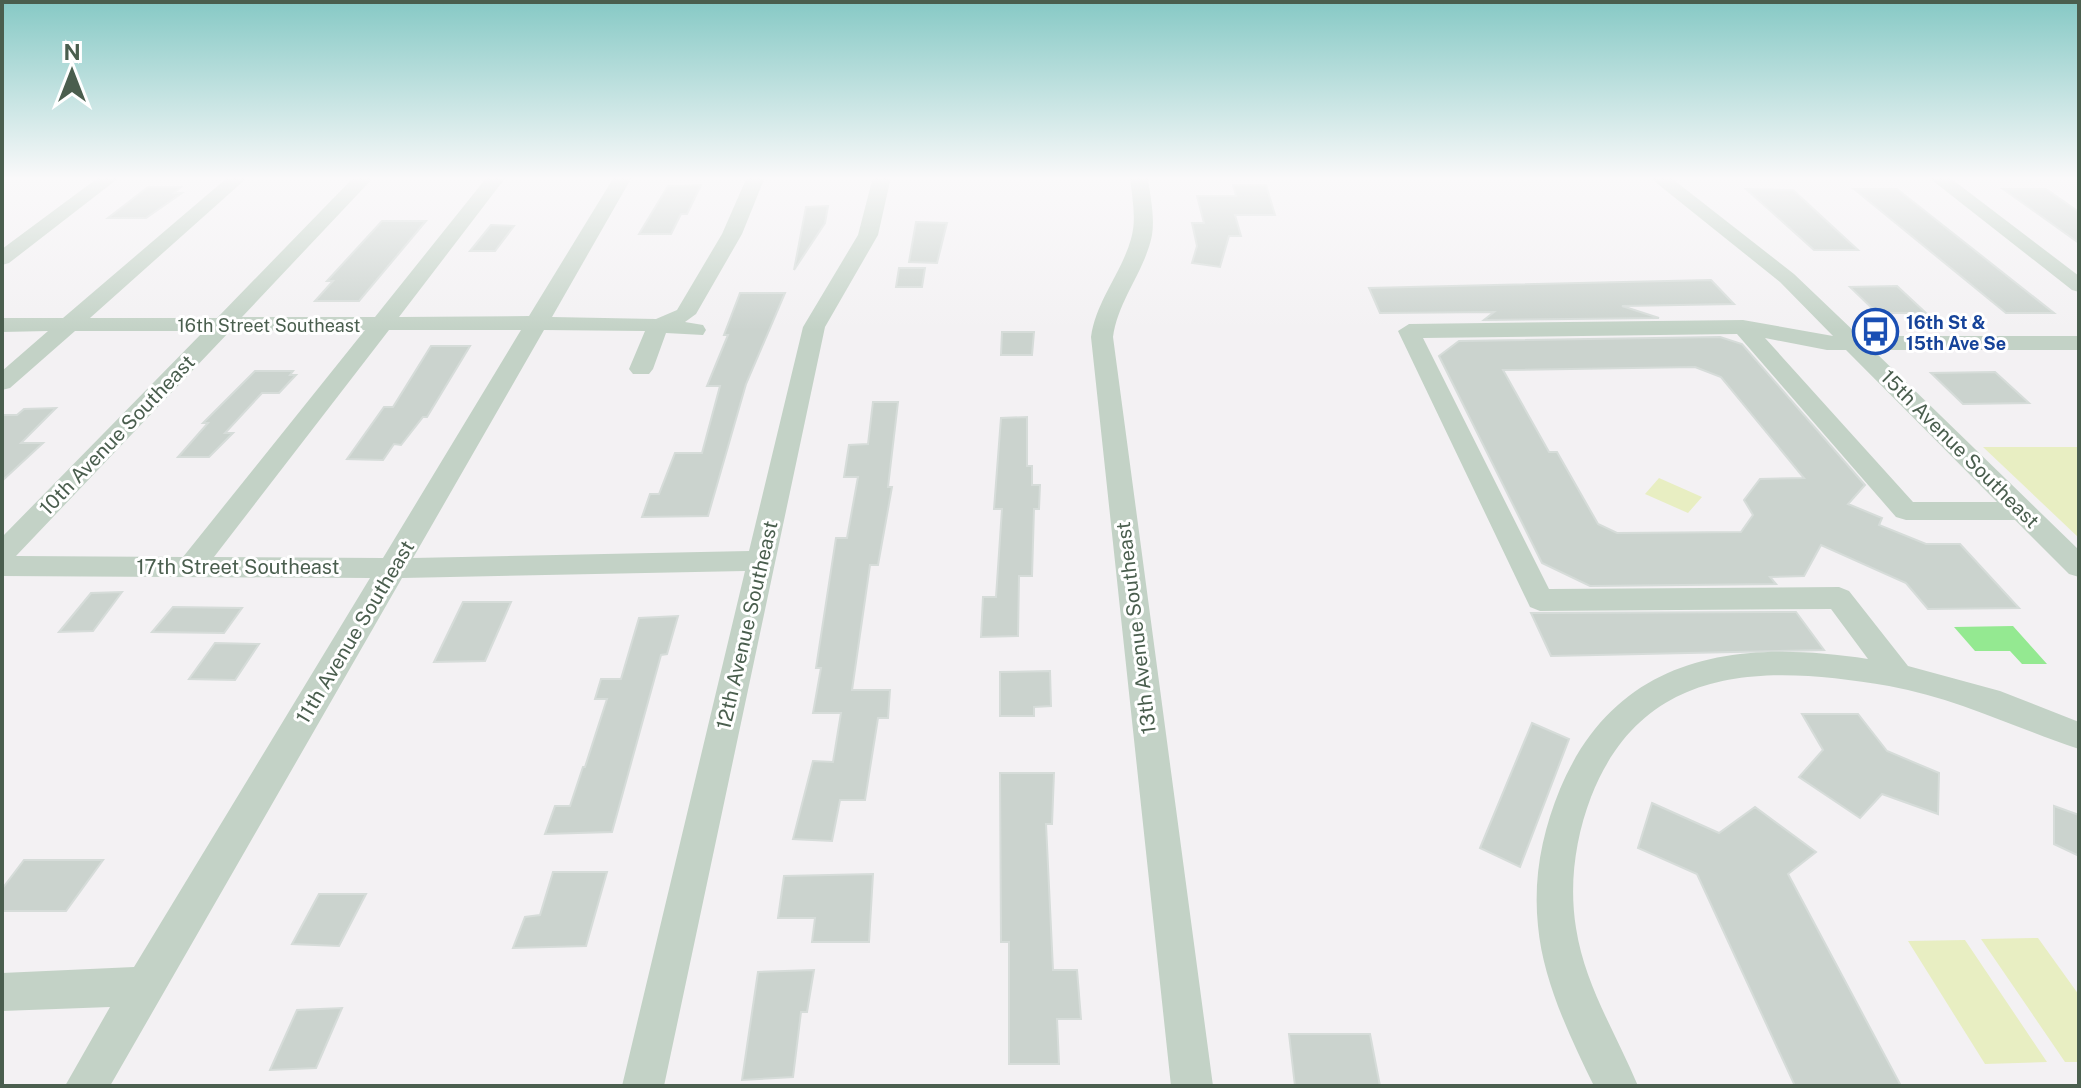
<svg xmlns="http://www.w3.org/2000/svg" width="2081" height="1088" font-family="'Public Sans',sans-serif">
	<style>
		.green { fill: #e8eec2 }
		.water { fill: #94e991 }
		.building { fill: #cbd3ce; stroke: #d6dcd9; stroke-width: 2; fill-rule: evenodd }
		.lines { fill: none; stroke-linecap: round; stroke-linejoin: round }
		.minor { fill: #c3d2c6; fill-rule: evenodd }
		.labels { text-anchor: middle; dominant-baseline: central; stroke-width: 6; stroke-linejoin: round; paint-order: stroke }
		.far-transit-label { font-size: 18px; font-weight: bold; fill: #164399; stroke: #fff; text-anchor: start }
		.far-street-label { font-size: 18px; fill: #4a5e4e; stroke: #fff }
		.street-label { font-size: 20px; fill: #4a5e4e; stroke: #fff }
	</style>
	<rect width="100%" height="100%" fill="#f3f1f3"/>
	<!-- green -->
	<path class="green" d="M 1983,447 L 2079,447 L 2079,538 Z
		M 1659,478 L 1702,497 L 1688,513 L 1645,494 Z
		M 2038,938 L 2079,995 L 2079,1062 L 2065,1062 L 1981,939 Z
		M 1965,940 L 2047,1062 L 1985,1064 L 1908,941 Z"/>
	<!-- water -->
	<path class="water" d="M 2013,626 L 2047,664 L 2022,664 L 2010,651 L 1975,651 L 1954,627 Z"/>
	<!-- building -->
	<path class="building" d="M 701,185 L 687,214 L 681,214 L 671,234 L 639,234 L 668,186 Z
		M 1233,185 L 1266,185 L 1275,215 L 1235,215 L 1241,236 L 1229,236 L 1220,267 L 1192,263 L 1197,246 L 1192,223 L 1204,223 L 1197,196 L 1236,196 Z
		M 148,187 L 181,187 L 174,193 L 182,193 L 146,218 L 108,218 Z
		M 1746,189 L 1793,190 L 1858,250 L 1814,250 Z
		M 1854,189 L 1897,189 L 2054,313 L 2006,313 Z
		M 2003,189 L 2046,189 L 2079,212 L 2079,243 Z
		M 828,206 L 825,223 L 794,270 L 806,207 Z
		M 382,221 L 426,221 L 359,301 L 315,301 L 333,281 L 327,281 Z
		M 916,222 L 947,223 L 937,263 L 909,262 Z
		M 491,225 L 514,226 L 495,251 L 470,251 Z
		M 899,268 L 925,268 L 922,287 L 896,287 Z
		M 1711,280 L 1734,304 L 1622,306 L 1659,318 L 1484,320 L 1494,312 L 1380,313 L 1369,288 Z
		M 1897,286 L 1926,313 L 1877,313 L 1850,287 Z
		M 740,293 L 785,293 L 746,384 L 708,516 L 642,517 L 650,494 L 659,494 L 675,453 L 702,453 L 720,386 L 707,386 L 728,335 L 724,335 Z
		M 1002,332 L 1034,332 L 1032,355 L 1001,355 Z
		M 1720,337 L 1742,344 L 1865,485 L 1848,504 L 1882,518 L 1879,525 L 1926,544 L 1960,544 L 2019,608 L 1928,609 L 1906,583 L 1821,545 L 1804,576 L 1770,577 L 1776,584 L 1590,586 L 1542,563 L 1439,356 L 1459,341 ZM 1695,367 L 1721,377 L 1804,478 L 1760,479 L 1744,500 L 1753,515 L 1741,532 L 1617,533 L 1598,524 L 1557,452 L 1549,452 L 1503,370 Z
		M 431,346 L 470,346 L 427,417 L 423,417 L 401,445 L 394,444 L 383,460 L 347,459 L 384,407 L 393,407 Z
		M 255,371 L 293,371 L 290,375 L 296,375 L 279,393 L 262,393 L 225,433 L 233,433 L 209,457 L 178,457 L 208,423 L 203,423 Z
		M 1995,372 L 2029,403 L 1963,404 L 1931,373 Z
		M 873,402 L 898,402 L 888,487 L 892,487 L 878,565 L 870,565 L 852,690 L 890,690 L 888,718 L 878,718 L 865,800 L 840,800 L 832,841 L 793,839 L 813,761 L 833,762 L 841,713 L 813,713 L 821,668 L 816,668 L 836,538 L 847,538 L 858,477 L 844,477 L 849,445 L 868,444 Z
		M 56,408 L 21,443 L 43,443 L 2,481 L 2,415 L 17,415 L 24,409 Z
		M 1027,417 L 1027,466 L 1032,466 L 1032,485 L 1040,485 L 1039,509 L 1034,509 L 1032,576 L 1019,576 L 1018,636 L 981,637 L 983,597 L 996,597 L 1002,509 L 994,509 L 1001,418 Z
		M 122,592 L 93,631 L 59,632 L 91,593 Z
		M 463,602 L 511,602 L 485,661 L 434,662 Z
		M 173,607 L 242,608 L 224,633 L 152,632 Z
		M 1796,612 L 1824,650 L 1551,656 L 1531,613 Z
		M 678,616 L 667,654 L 661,655 L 612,832 L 545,834 L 555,806 L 570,806 L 583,767 L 585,767 L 607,699 L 595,699 L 601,679 L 621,679 L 639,618 Z
		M 215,643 L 259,644 L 235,680 L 189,679 Z
		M 1050,671 L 1051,706 L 1034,707 L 1034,716 L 1000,716 L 1000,672 Z
		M 1802,714 L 1858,714 L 1887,751 L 1939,773 L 1938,814 L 1882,794 L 1860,818 L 1799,777 L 1823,750 Z
		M 1532,723 L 1569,739 L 1520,867 L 1480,848 Z
		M 1000,773 L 1054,773 L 1052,824 L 1046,824 L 1053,970 L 1077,970 L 1081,1019 L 1057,1019 L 1059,1064 L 1009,1064 L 1009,942 L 1001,942 Z
		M 1652,803 L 1719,833 L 1755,807 L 1816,852 L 1788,874 L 1901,1086 L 1795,1086 L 1697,874 L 1638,848 Z
		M 2054,806 L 2079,815 L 2079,856 L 2054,844 Z
		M 24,860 L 103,860 L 66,911 L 2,911 L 2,889 Z
		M 553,872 L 607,872 L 586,946 L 513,948 L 525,917 L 540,915 Z
		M 873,874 L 869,942 L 812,942 L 815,918 L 778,918 L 784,876 Z
		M 319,894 L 366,894 L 339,946 L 292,944 Z
		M 814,970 L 807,1012 L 801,1012 L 793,1077 L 742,1080 L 758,972 Z
		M 342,1008 L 316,1068 L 270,1070 L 297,1010 Z
		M 1289,1034 L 1370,1034 L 1380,1086 L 1295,1086 Z"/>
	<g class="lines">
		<!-- minor -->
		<path class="minor" d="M 99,177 L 120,177 L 9,263 L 2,265 L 2,249 Z
			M 228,177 L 248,177 L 90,318 L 217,318 L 354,177 L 374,177 L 242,317 L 375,317 L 487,177 L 506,177 L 399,317 L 529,316 L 614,177 L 632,177 L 552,317 L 656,319 L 677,310 L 722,234 L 747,177 L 765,177 L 742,234 L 696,314 L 685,322 L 703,325 L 706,330 L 703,335 L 666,333 L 653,369 L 649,374 L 633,374 L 629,369 L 645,331 L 544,330 L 413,558 L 749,551 L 803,327 L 858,235 L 873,177 L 891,177 L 878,235 L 825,327 L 664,1086 L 622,1086 L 745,571 L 402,578 L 110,1086 L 65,1086 L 110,1007 L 2,1011 L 2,973 L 134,967 L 370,578 L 2,576 L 2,537 L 204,331 L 75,331 L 10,388 L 2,390 L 2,371 L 48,331 L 2,332 L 2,318 L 63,318 ZM 365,330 L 183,557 L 16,556 L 230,331 ZM 389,330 L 521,330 L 383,558 L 214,557 Z
			M 1130,177 L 1148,177 C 1150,196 1155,216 1152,235 C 1145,271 1118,300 1113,337 L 1213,1086 L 1171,1086 L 1091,337 C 1096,301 1121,274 1131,239 C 1137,219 1132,198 1130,177 Z
			M 1649,177 L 1670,177 L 1794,274 L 1859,336 L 2079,336 L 2079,350 L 1873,350 L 2079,550 L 2079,577 L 2069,574 L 2015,520 L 1906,520 L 1896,517 L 1737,334 L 1423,338 L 1549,589 L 1839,587 L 1849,591 L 1908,666 L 2000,691 L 2079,722 L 2079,749 C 2015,728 1956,698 1889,686 C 1766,665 1644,662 1591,797 C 1575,839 1569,885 1576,928 C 1585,986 1616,1033 1638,1086 L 1594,1086 C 1570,1037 1543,981 1538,926 C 1533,878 1542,833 1560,789 C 1617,654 1737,639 1868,659 L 1831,609 L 1540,611 L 1530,607 L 1398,331 L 1409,324 L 1743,320 L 1833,336 L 1780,282 ZM 1765,338 L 1827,350 L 1846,350 L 1997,502 L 1913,502 Z
			M 1928,177 L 1949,177 L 2079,276 L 2079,292 L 2072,290 Z"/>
	</g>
	<!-- sky -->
	<linearGradient id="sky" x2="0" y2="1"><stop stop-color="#86c9c5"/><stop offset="0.54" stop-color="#faf9fa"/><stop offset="1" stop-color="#faf9fa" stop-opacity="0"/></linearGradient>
	<rect width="2081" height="330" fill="url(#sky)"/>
	<!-- icons -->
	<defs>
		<symbol id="bus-ring" viewBox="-11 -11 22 22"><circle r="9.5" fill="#fff" stroke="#1a4fb4" stroke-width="1.5"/><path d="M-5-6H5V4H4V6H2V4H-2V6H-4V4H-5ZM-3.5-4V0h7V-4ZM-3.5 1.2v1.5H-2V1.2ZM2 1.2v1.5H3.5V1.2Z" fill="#1a4fb4"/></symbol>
	</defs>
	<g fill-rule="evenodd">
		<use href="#bus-ring" x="1850" y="306" width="51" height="51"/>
	</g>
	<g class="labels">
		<!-- far-transit labels -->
		<g class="far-transit-label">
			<text x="1906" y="322">16th St &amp;<tspan x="1906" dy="21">15th Ave Se</tspan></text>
		</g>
		<!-- far-street labels -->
		<g class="far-street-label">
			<text x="269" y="325">16th Street Southeast</text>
		</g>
		<!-- street labels -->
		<g class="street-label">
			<text transform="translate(117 435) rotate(-46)">10th Avenue Southeast</text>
			<text transform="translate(1960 449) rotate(45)">15th Avenue Southeast</text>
			<text x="238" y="567">17th Street Southeast</text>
			<text transform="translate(747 625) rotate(-77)">12th Avenue Southeast</text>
			<text transform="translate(1136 628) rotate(-97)">13th Avenue Southeast</text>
			<text transform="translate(355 632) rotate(-59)">11th Avenue Southeast</text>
		</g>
	</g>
	<!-- border -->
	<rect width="2081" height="1088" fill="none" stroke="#4a5e4e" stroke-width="8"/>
	<!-- north arrow -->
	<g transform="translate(72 72)" stroke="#ffffff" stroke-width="6" paint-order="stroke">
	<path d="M0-6L14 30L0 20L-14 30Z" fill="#4a5e4e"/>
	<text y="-12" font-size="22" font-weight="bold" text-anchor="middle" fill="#4a5e4e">N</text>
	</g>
</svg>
